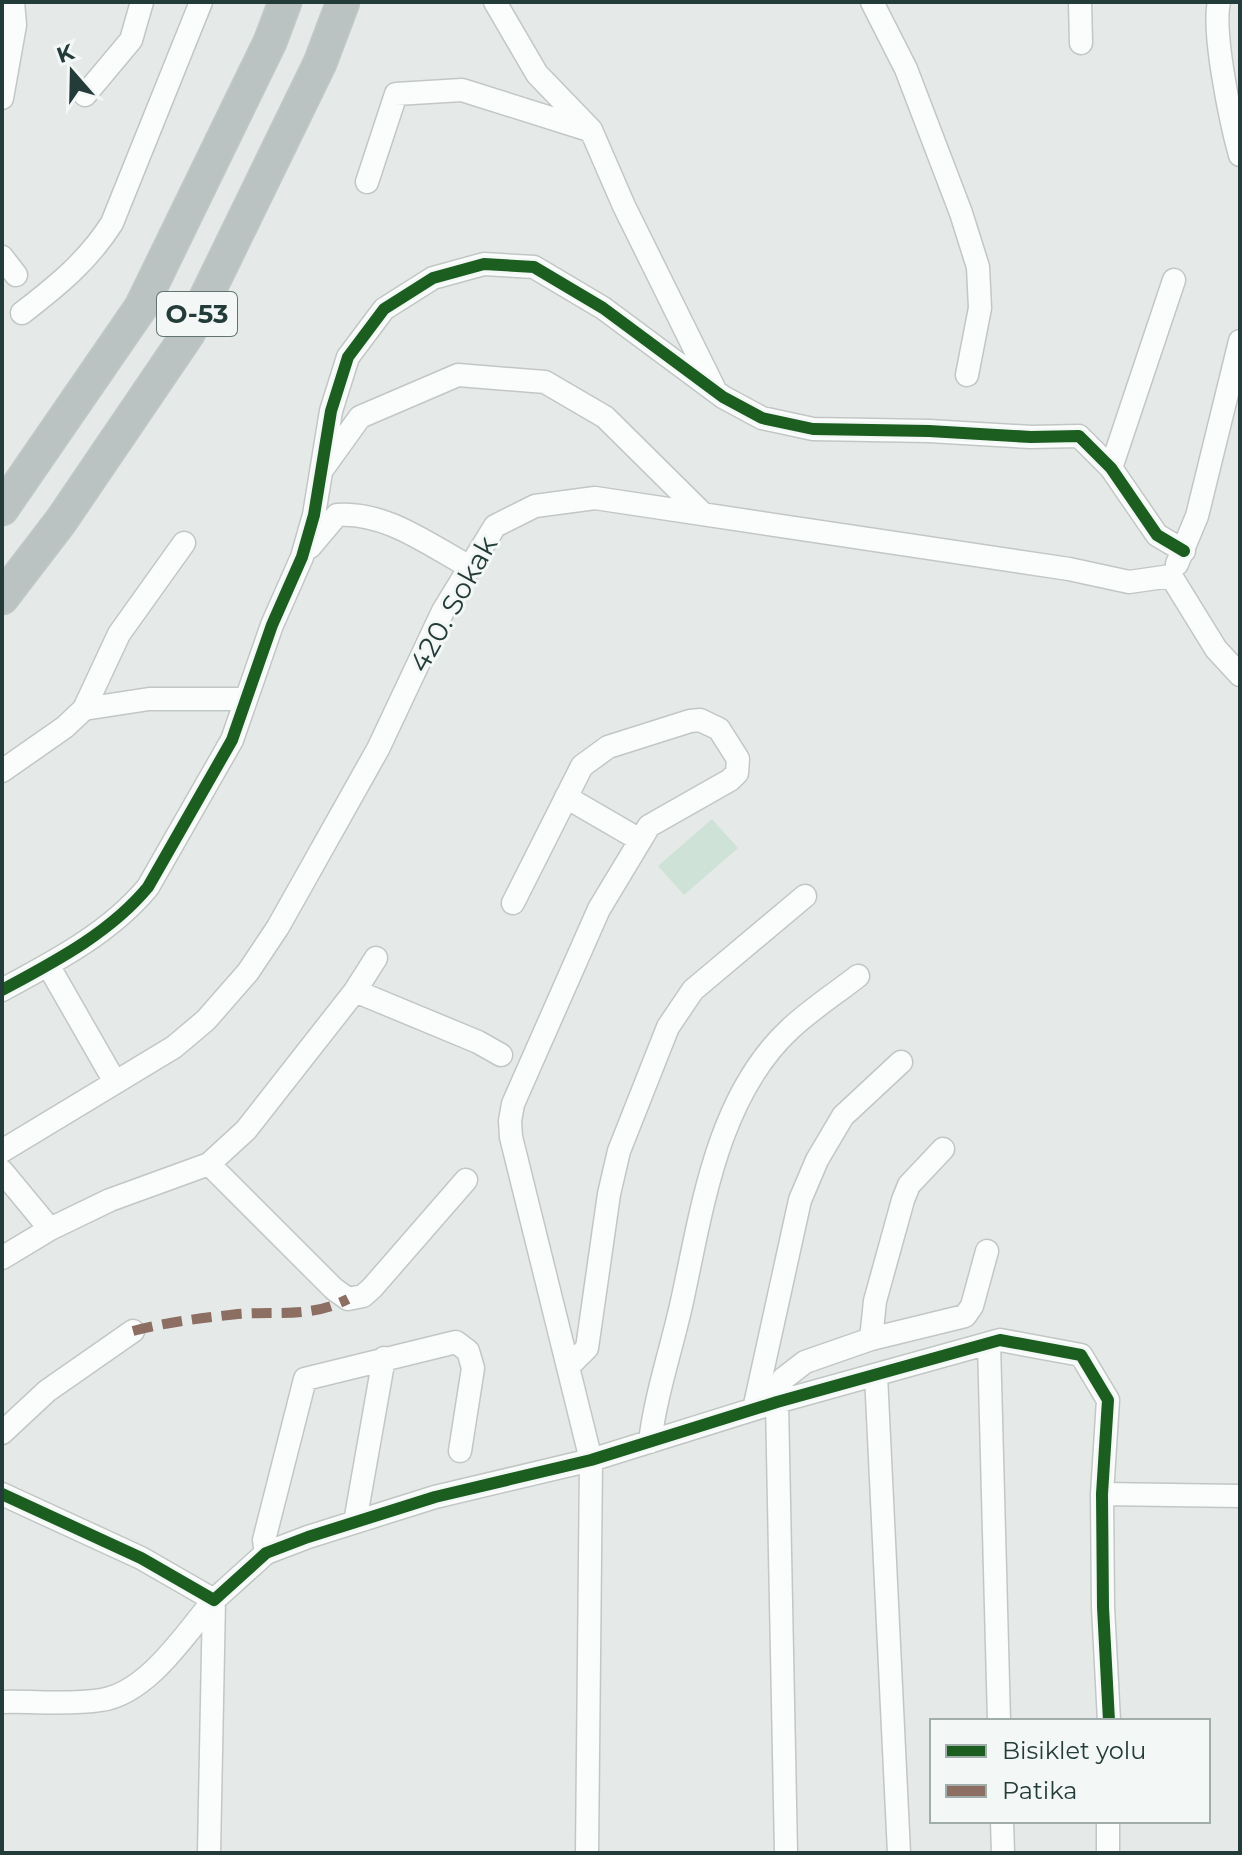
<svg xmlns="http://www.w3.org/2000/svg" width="1242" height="1855" font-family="Montserrat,sans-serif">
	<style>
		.green { fill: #cfe2d8 }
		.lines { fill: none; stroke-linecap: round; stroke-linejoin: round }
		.minor-casing { stroke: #c2c7c5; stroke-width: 25 }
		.highway-casing { stroke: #c1c9c8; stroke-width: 35 }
		.minor { stroke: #fbfcfc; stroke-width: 22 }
		.highway { stroke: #bbc2c2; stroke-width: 32 }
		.quiet { stroke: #8d6e63; stroke-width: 10; stroke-dasharray: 20 10; stroke-linecap: butt }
		.cycleway-casing { stroke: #f3f8f7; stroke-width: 17 }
		.cycleway { stroke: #1b5e20; stroke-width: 12 }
		.labels { text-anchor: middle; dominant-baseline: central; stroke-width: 6; stroke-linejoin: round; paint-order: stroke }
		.shield { fill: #f3f8f7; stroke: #627472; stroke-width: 2 }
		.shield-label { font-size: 26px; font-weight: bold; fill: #243c39 }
		.street-label { font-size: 28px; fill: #243c39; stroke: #f3f8f7 }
	</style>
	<rect width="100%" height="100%" fill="#e5eae8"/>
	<!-- green -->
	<path class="green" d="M 712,819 L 738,848 L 684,895 L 658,866 Z"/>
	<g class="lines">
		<defs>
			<path id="minor" d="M 495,2 L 537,74 L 591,130 L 624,206 L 714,388
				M 872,2 L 906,69 L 961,213 L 978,267 L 980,308 L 967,375
				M 1080,2 L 1081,43
				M 1219,2 C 1212,32 1231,123 1240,155
				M 85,95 L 131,40 L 142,2
				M 2,98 L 15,25 L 13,2
				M 367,182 L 396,94 L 462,90 L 589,130
				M 2,257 L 16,275
				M 22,313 C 57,286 88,261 112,223 L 201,2
				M 324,467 L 360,417 L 458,375 L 545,382 L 605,417 L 703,514
				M 1111,468 L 1174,280
				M 310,547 L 337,515 C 385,511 429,545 470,567
				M 1177,564 L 1197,516 L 1240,341
				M 1171,576 L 1216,649 L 1240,675
				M 84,709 L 119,634 L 184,543
				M 2,771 L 65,727 L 84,709 L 149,699 L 246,699
				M 566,797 L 640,840
				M 513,903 L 582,766 L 608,747 L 690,721 L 700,720 L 719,729 L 738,759 L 737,773 L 730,780 L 649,826 L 599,909 L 513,1104 L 510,1121 L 511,1137 L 591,1460 L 587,1853
				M 48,965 L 115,1082
				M 2,990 C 54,962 110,933 148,887 L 232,740 L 272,625 L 302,557 L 314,515 L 331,411 L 348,357 L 384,309 L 433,278 L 484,264 L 534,267 L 603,308 L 723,397 L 762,418 L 813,429 L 929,431 L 1031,437 L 1079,436 L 1111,468 L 1157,535 L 1184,551
				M 355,991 L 478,1042 L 501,1055
				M 2,1151 L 174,1047 L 206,1020 L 248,972 L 278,927 L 378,749 L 443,611 L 495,526 L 535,506 L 595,498 L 1069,569 L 1129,582 L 1171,576
				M 209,1164 L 334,1289 L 348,1299 L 363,1296 L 372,1288 L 466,1180
				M 2,1171 L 50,1229
				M 2,1258 L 50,1229 L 110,1200 L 209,1164 L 246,1130 L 355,991 L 376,958
				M 871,1339 L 875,1301 L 903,1200 L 909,1185 L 943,1149
				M 989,1343 L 999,1721
				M 568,1367 L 587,1348 L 609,1194 L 619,1151 L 668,1027 L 693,990 L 805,896
				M 876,1375 L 899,1853
				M 754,1409 L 800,1200 L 817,1160 L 843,1116 L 901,1062
				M 2,1433 L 47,1391 L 133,1331
				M 650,1442 C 656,1391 674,1342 684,1292 C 703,1203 719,1095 790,1029 C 810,1010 835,994 858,976
				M 2,1494 L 141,1558 L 214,1600 L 266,1553 L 308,1537 L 435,1497 L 591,1460 L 777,1402 L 1000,1340 L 1081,1355 L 1108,1400 L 1102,1494 L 1103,1607 L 1109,1721
				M 1102,1494 L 1240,1496
				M 355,1522 L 384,1358
				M 266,1553 L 264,1540 L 305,1379 L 456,1342 L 468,1351 L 473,1368 L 460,1451
				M 2,1702 C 34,1701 69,1705 101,1700 C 148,1693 185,1634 214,1600
				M 1002,1821 L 1003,1853
				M 209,1853 L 214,1600
				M 786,1853 L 777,1402 L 783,1379 L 805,1362 L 871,1339 L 965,1316 L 972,1306 L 987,1251
				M 1108,1853 L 1108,1821"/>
			<path id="highway" d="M 2,509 L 141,307 L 270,42 L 285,2
				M 2,598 L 61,521 L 188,334 L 320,63 L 343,2"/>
		</defs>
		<!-- minor casing -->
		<use href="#minor" class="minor-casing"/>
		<!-- highway casing -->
		<use href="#highway" class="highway-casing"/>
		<!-- minor -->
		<use href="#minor" class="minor"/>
		<!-- highway -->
		<use href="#highway" class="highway"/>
		<!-- quiet -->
		<path class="quiet" d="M 133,1331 C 167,1322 202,1318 238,1314 C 277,1311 311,1318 348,1299"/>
		<defs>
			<path id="cycleway" d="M 2,990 C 54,962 110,933 148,887 L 232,740 L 272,625 L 302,557 L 314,515 L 331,411 L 348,357 L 384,309 L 433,278 L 484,264 L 534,267 L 603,308 L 723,397 L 762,418 L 813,429 L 929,431 L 1031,437 L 1079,436 L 1111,468 L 1157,535 L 1184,551
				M 2,1494 L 141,1558 L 214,1600 L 266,1553 L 308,1537 L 435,1497 L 591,1460 L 777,1402 L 1000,1340 L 1081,1355 L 1108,1400 L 1102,1494 L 1103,1607 L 1109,1721"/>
		</defs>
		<!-- cycleway casing -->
		<use href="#cycleway" class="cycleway-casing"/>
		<!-- cycleway -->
		<use href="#cycleway" class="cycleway"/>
	</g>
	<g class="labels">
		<!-- shield labels -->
		<rect class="shield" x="157" y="292" width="80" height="44" rx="6"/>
		<g class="shield-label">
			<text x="197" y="314">O-53</text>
		</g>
		<!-- street labels -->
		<g class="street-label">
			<text transform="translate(453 604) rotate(-61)">420. Sokak</text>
		</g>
	</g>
	<!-- border -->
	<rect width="1242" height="1855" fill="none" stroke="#243c39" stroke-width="8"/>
	<!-- legend -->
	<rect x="930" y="1719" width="280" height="104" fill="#f3f8f7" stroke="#a0adab" stroke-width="2"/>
	<rect x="946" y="1745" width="40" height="12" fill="#1b5e20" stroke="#a0adab" stroke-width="2"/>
	<text x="1002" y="1759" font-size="24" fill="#243c39">Bisiklet yolu</text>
	<rect x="946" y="1785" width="40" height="12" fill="#8d6e63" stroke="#a0adab" stroke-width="2"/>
	<text x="1002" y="1799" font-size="24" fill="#243c39">Patika</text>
	<!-- north arrow -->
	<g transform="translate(72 72) rotate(340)" stroke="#f3f8f7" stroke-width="6" paint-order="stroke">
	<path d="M0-6L14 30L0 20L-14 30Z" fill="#243c39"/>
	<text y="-12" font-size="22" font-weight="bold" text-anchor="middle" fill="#243c39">K</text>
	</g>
</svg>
